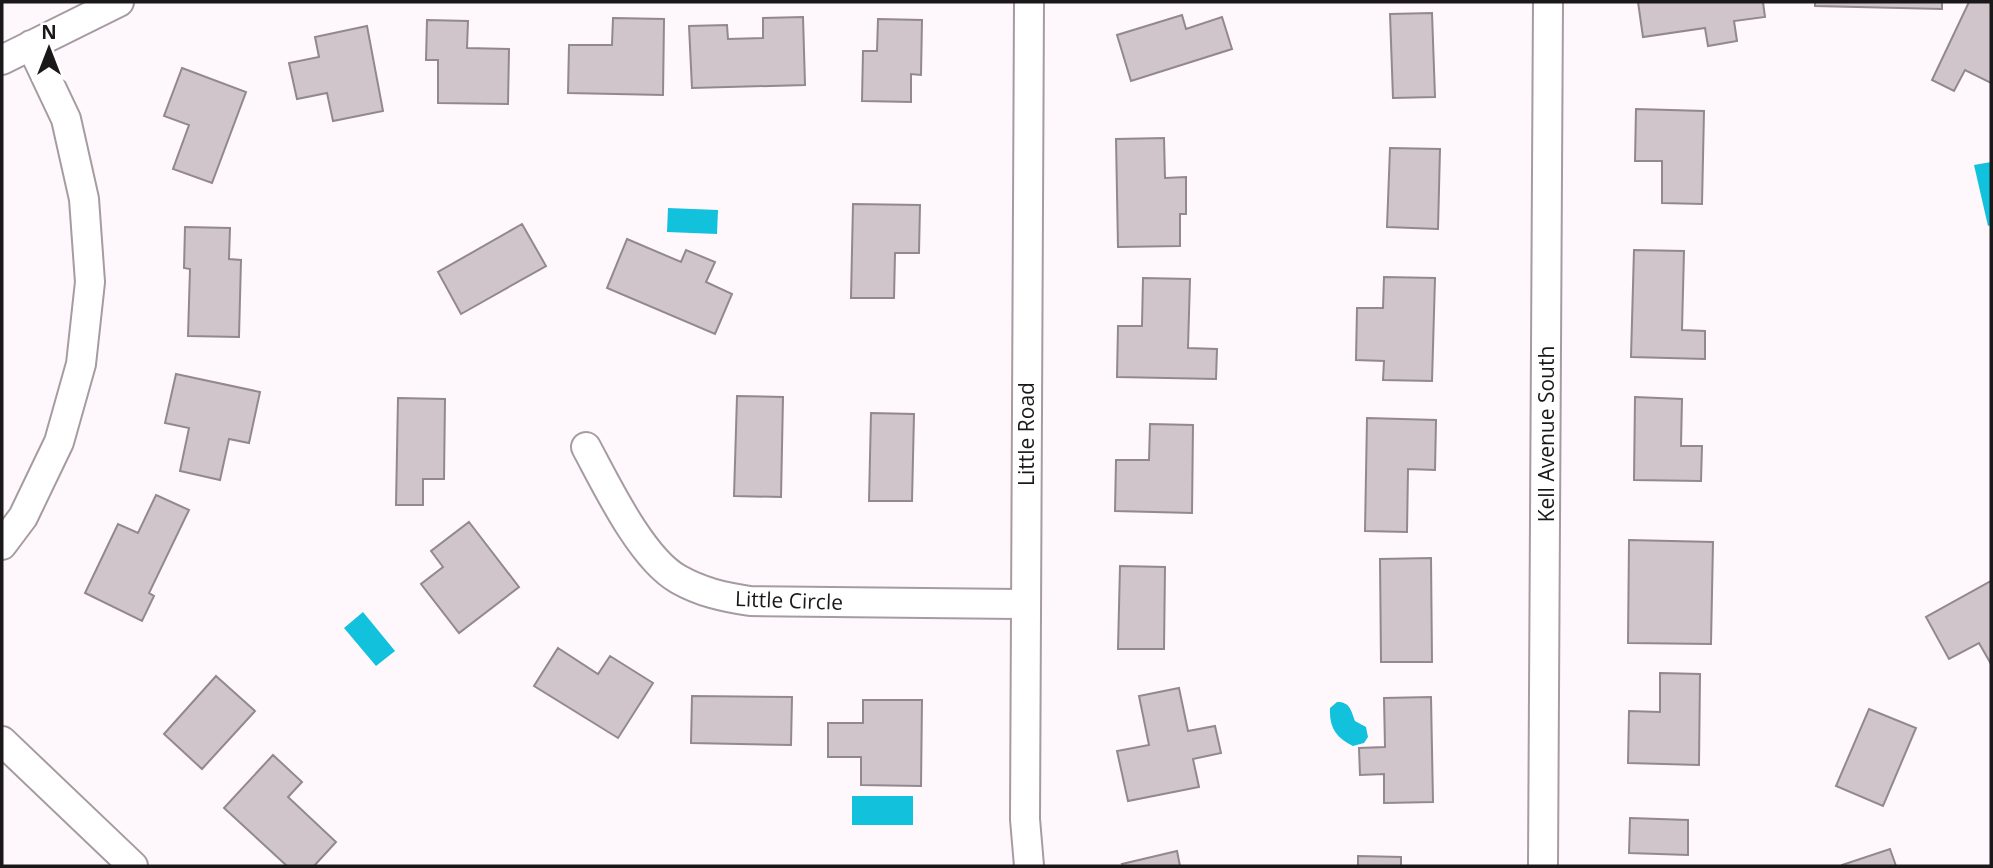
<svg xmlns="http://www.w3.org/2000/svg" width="1993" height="868" font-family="'Open Sans',sans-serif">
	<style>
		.water { fill: #12c2dd }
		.building { fill: #d0c5cb; stroke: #92888d; stroke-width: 2 }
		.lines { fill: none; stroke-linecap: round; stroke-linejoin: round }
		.street-casing { stroke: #a69ba1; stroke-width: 32 }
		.street { stroke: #fff; stroke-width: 28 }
		.labels { text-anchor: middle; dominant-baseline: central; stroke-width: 5; stroke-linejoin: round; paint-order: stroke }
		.street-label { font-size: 21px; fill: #1b181a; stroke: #fff }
	</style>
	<rect width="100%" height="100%" fill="#fef7fb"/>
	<!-- water -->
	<path class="water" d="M 1991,162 L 1991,225 L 1988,226 L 1974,165 Z
		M 668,208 L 718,210 L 717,234 L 667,232 Z
		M 363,612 L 395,651 L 376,666 L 344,628 Z
		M 1337,702 C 1350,702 1351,710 1355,721 L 1366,727 L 1368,737 L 1364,743 L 1353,746 C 1336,738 1329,727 1330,708 Z
		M 852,796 L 913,796 L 913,825 L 852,825 Z"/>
	<!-- building -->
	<path class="building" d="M 1638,2 L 1763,2 L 1765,17 L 1734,21 L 1737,41 L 1708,46 L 1705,28 L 1643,37 Z
		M 1815,2 L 1942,2 L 1942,9 L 1815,6 Z
		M 1969,2 L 1991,2 L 1991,83 L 1965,70 L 1954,91 L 1932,80 Z
		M 1432,13 L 1435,97 L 1393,98 L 1390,14 Z
		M 1182,15 L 1186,29 L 1222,17 L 1232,49 L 1131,81 L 1117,35 Z
		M 803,17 L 805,85 L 692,88 L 689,26 L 727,25 L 728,39 L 763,38 L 763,18 Z
		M 613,18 L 664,19 L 663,95 L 568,93 L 569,45 L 612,45 Z
		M 878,19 L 922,20 L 921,75 L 911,74 L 911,102 L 862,101 L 863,51 L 877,51 Z
		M 427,20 L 468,21 L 467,48 L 509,49 L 508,104 L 438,103 L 438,60 L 426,60 Z
		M 367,26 L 383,111 L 333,121 L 327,93 L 297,99 L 289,63 L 319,57 L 315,37 Z
		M 182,68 L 246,92 L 212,183 L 173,169 L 189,125 L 164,116 Z
		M 1636,109 L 1704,111 L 1702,204 L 1662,203 L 1662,161 L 1635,161 Z
		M 1164,138 L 1165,178 L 1186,177 L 1186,214 L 1180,214 L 1180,246 L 1118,247 L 1116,139 Z
		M 1390,148 L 1440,149 L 1438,229 L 1387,227 Z
		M 853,204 L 920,205 L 919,253 L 895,253 L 894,298 L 851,298 Z
		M 522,224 L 546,266 L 461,314 L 438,272 Z
		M 185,227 L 230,228 L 229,259 L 241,260 L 239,337 L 188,336 L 190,269 L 184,268 Z
		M 627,239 L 681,262 L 686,250 L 715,262 L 706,282 L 732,294 L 715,334 L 607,288 Z
		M 1634,250 L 1684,251 L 1682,330 L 1705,331 L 1705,359 L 1631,357 Z
		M 1384,277 L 1435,278 L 1432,381 L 1383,380 L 1384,361 L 1356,360 L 1357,308 L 1383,308 Z
		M 1143,278 L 1190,279 L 1188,348 L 1217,349 L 1216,379 L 1117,377 L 1118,326 L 1142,326 Z
		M 176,374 L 260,392 L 249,443 L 229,439 L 220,480 L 180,471 L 189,428 L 165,423 Z
		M 737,396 L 783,397 L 781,497 L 734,496 Z
		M 1635,397 L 1682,399 L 1681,446 L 1702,446 L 1701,481 L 1634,480 Z
		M 398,398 L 445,399 L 444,479 L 423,479 L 423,505 L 396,505 Z
		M 871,413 L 914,414 L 912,501 L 869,501 Z
		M 1367,418 L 1436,420 L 1435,470 L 1408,469 L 1407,532 L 1365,531 Z
		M 1150,424 L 1193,425 L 1192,513 L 1115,511 L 1116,460 L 1149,460 Z
		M 156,495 L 189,510 L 149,593 L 154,596 L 142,621 L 85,593 L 118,524 L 138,533 Z
		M 469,522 L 519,587 L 459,633 L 421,584 L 443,567 L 431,551 Z
		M 1629,540 L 1713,542 L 1711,644 L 1628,643 Z
		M 1431,558 L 1432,662 L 1381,662 L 1380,559 Z
		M 1120,566 L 1165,567 L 1164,649 L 1118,649 Z
		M 1991,581 L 1991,664 L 1979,643 L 1949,659 L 1926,617 Z
		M 558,648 L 598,674 L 610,656 L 653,683 L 618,738 L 534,686 Z
		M 1660,673 L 1700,674 L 1699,765 L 1628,763 L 1629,711 L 1660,712 Z
		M 216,676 L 255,711 L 202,769 L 164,734 Z
		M 1179,688 L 1188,731 L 1215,726 L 1221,753 L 1193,759 L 1199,787 L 1128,801 L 1117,751 L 1149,745 L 1139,696 Z
		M 692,696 L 792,697 L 791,745 L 691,743 Z
		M 1431,697 L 1433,802 L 1384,803 L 1384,774 L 1360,775 L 1359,748 L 1385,747 L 1384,698 Z
		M 863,700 L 922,700 L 921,786 L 861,785 L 861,757 L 828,757 L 828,723 L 863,723 Z
		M 1869,709 L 1916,728 L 1883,806 L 1836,786 Z
		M 273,755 L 302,782 L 288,797 L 336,842 L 314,866 L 287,866 L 224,808 Z
		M 1630,818 L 1688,820 L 1688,855 L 1629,853 Z
		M 1890,849 L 1896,866 L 1842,866 L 1842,865 Z
		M 1177,851 L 1180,866 L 1123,866 L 1122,864 Z
		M 1358,856 L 1401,857 L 1401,866 L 1358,866 Z"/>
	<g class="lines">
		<defs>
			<path id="street" d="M 1029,2 L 1025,819 L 1029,866
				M 2,60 L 119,2
				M 586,447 C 606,484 641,558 678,579 C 701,592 723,597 750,601 L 1025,604
				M 2,545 L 23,517 L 59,442 L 81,364 L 90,282 L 84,199 L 66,119 L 31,45
				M 2,741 L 133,866
				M 1543,866 L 1548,2"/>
		</defs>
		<!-- street casing -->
		<use href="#street" class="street-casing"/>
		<!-- street -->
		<use href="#street" class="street"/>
	</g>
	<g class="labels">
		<!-- street labels -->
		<g class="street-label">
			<text transform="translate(1026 434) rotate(-90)">Little Road</text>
			<text transform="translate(1546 434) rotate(-90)">Kell Avenue South</text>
			<text transform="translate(789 600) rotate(2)">Little Circle</text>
		</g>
	</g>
	<!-- border -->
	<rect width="1993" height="868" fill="none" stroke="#1b181a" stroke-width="7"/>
	<!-- north arrow -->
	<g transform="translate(49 49)" stroke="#ffffff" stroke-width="5" paint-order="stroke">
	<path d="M0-5L12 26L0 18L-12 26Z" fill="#1b181a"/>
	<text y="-10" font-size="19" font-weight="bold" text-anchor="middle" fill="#1b181a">N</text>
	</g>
</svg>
